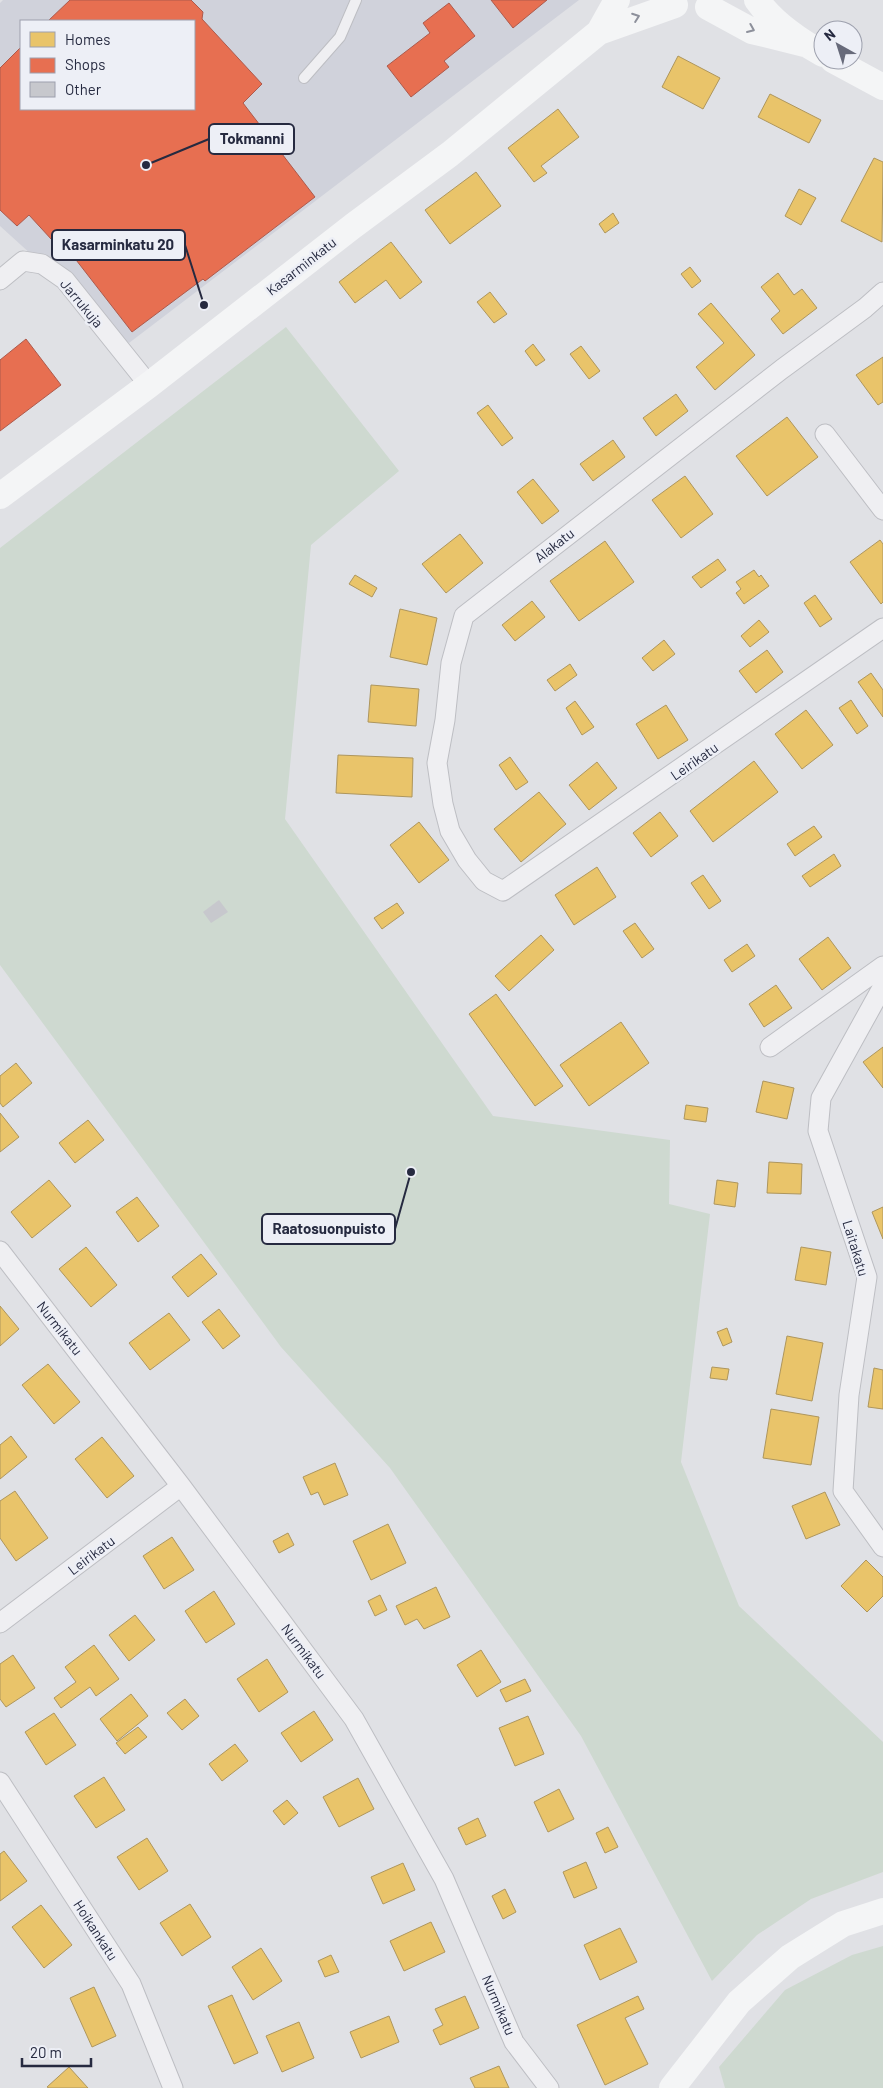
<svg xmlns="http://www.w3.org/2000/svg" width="883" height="2088" font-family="Barlow,sans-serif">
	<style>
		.built { fill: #d0d2db; fill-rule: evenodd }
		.green { fill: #ced9d0 }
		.homes { fill: #e9c46a; stroke: #ae965d }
		.shops { fill: #e76f51; stroke: #ad5a4c }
		.building { fill: #c7c8cd }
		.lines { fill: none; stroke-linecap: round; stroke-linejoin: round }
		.lane-casing { stroke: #bdbec3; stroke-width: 12 }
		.street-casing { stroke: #bdbec3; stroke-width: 21 }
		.lane { stroke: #efeff2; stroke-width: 10 }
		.street { stroke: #efeff2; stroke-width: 19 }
		.secondary { stroke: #f4f5f6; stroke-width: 26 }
		.oneway { stroke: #8d909b }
		.labels { text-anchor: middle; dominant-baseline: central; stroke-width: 5; stroke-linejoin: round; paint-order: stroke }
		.street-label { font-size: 14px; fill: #262a40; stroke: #edeff6 }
		.leader { fill: none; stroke: #262a40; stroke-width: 2 }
		.callout-dot { fill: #262a40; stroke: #edeff6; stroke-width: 2 }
		.callout { fill: #edeff6; stroke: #262a40; stroke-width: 2 }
		.callout-label { font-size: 15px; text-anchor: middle; font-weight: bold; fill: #262a40 }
	</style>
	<rect width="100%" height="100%" fill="#e0e1e5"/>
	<!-- built -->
	<path class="built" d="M 3,0 L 579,0 L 129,343 L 0,226 L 0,3 ZM 21,21 L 194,21 L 194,109 L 21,109 Z"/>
	<!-- green -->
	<path class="green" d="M 286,327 L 399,471 L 311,545 L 285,819 L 493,1116 L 670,1140 L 669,1204 L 710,1214 L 681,1462 L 739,1606 L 883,1742 L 883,1872 L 811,1899 L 757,1935 L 712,1981 L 581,1736 L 390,1468 L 281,1347 L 0,965 L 0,548 Z
		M 883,1946 L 883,2088 L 725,2088 L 719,2067 L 785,1990 L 852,1955 Z"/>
	<!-- homes -->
	<path class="homes" d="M 678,56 L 720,78 L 703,109 L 662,87 Z
		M 770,94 L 821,120 L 809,143 L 758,117 Z
		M 558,109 L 579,137 L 541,166 L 547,173 L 534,182 L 508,148 Z
		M 874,158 L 883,162 L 882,242 L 841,221 Z
		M 476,172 L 501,206 L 450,244 L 425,210 Z
		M 799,189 L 816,198 L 801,225 L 785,216 Z
		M 613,213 L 619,223 L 605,233 L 599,224 Z
		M 391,242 L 422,282 L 400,299 L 386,280 L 355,303 L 339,282 Z
		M 690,267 L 701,281 L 692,288 L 681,274 Z
		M 778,273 L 794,295 L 802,289 L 817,308 L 783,334 L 771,319 L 780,311 L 761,287 Z
		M 490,292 L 507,314 L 494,323 L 477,302 Z
		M 711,303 L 755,355 L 715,390 L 696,367 L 724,343 L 698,314 Z
		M 533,344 L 545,360 L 536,366 L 525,351 Z
		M 581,346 L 600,371 L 589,379 L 570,354 Z
		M 883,357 L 883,402 L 878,405 L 856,375 Z
		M 676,394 L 688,411 L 656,436 L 643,418 Z
		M 488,405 L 513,438 L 502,446 L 477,413 Z
		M 787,417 L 818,457 L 767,496 L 736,456 Z
		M 613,440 L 625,457 L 593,481 L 580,464 Z
		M 685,476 L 713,514 L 681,538 L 652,500 Z
		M 533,479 L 559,511 L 542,524 L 517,492 Z
		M 460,534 L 483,563 L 446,593 L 422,564 Z
		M 880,540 L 883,544 L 883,602 L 881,604 L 850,562 Z
		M 605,541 L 634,582 L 579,621 L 550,581 Z
		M 718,559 L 726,570 L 701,588 L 692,577 Z
		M 754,570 L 759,577 L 761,575 L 769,586 L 744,604 L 736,593 L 741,589 L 736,582 Z
		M 355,575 L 377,588 L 372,597 L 349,584 Z
		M 815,595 L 832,619 L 820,627 L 804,603 Z
		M 532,601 L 545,617 L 515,641 L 502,625 Z
		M 400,609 L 437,618 L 427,665 L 390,657 Z
		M 759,620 L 769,632 L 750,647 L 741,636 Z
		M 664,640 L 675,654 L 653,671 L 642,658 Z
		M 767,650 L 783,672 L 756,693 L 739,671 Z
		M 570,664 L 577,675 L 555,691 L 547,680 Z
		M 871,673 L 883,690 L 883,717 L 858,682 Z
		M 371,685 L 419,689 L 416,726 L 368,722 Z
		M 851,700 L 868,726 L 857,734 L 839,708 Z
		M 575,701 L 594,727 L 582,735 L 566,708 Z
		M 666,705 L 688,740 L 658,759 L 636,724 Z
		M 806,710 L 833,745 L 802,769 L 775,734 Z
		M 338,755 L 413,758 L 412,797 L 336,793 Z
		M 510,757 L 528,782 L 516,790 L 499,765 Z
		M 754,761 L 778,792 L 713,842 L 690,811 Z
		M 597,762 L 617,788 L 589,810 L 569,785 Z
		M 539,792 L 566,824 L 521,862 L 494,829 Z
		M 660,812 L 678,836 L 651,857 L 633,833 Z
		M 419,822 L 449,860 L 419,883 L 390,845 Z
		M 814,826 L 822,837 L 795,856 L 787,844 Z
		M 834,854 L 841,866 L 810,887 L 802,876 Z
		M 597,867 L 616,897 L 574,925 L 555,895 Z
		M 703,875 L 721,901 L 709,909 L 691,883 Z
		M 397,903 L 404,913 L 382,929 L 374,918 Z
		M 635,923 L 654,949 L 642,958 L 623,931 Z
		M 541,935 L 554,950 L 509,991 L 495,976 Z
		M 828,937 L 851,968 L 822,990 L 799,959 Z
		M 747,944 L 755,956 L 732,972 L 724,960 Z
		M 776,985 L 792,1008 L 764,1027 L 749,1004 Z
		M 496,994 L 563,1086 L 535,1106 L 469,1014 Z
		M 621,1022 L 649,1063 L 589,1106 L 560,1065 Z
		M 883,1047 L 883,1088 L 863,1062 Z
		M 16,1063 L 32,1083 L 3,1107 L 0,1103 L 0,1076 Z
		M 763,1081 L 794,1088 L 787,1119 L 756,1112 Z
		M 686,1105 L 708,1108 L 706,1122 L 684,1119 Z
		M 0,1113 L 19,1137 L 0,1152 Z
		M 88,1120 L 104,1140 L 75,1163 L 59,1143 Z
		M 769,1162 L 802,1164 L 801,1194 L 767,1193 Z
		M 49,1180 L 71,1206 L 32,1238 L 11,1212 Z
		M 717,1180 L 738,1183 L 735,1207 L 714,1204 Z
		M 137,1197 L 159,1226 L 138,1242 L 116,1212 Z
		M 883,1207 L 883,1239 L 872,1212 Z
		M 86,1247 L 117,1285 L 91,1307 L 59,1269 Z
		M 801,1247 L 831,1252 L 826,1285 L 795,1280 Z
		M 201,1254 L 217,1274 L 188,1297 L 172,1277 Z
		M 0,1306 L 19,1329 L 0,1346 Z
		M 219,1309 L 240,1336 L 223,1349 L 202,1322 Z
		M 169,1313 L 190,1340 L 150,1370 L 129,1343 Z
		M 727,1328 L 732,1342 L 723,1346 L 717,1332 Z
		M 787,1336 L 823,1343 L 812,1401 L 776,1394 Z
		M 48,1364 L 80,1402 L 54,1424 L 22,1385 Z
		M 712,1367 L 729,1369 L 727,1380 L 710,1378 Z
		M 874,1368 L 883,1370 L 883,1409 L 868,1407 Z
		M 771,1409 L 819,1417 L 811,1465 L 763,1458 Z
		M 11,1436 L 27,1457 L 0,1479 L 0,1445 Z
		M 102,1437 L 134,1476 L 107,1498 L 75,1459 Z
		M 335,1463 L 348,1495 L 324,1505 L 318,1492 L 311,1495 L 303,1477 Z
		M 15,1491 L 48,1538 L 16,1561 L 0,1538 L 0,1501 Z
		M 825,1492 L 840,1525 L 806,1539 L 792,1506 Z
		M 388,1524 L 406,1563 L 371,1580 L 353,1541 Z
		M 288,1533 L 294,1545 L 279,1553 L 273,1541 Z
		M 172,1537 L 194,1570 L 164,1589 L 143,1556 Z
		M 866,1560 L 883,1577 L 883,1596 L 867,1612 L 841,1586 Z
		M 436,1587 L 450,1617 L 424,1629 L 417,1619 L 405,1625 L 396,1606 Z
		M 214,1591 L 235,1624 L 206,1643 L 185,1611 Z
		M 380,1595 L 387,1610 L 375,1616 L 368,1601 Z
		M 135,1615 L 155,1640 L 129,1661 L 109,1635 Z
		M 94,1645 L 119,1679 L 96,1696 L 90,1687 L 61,1708 L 54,1698 L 76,1682 L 65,1667 Z
		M 481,1650 L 501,1682 L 477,1697 L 457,1665 Z
		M 13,1655 L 35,1688 L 6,1707 L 0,1699 L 0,1664 Z
		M 267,1659 L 288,1692 L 259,1712 L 237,1679 Z
		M 525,1679 L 531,1691 L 506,1702 L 500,1690 Z
		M 131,1694 L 148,1716 L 117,1741 L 100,1719 Z
		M 185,1699 L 199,1716 L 182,1730 L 167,1713 Z
		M 314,1711 L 333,1740 L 301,1762 L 281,1733 Z
		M 54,1713 L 76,1745 L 46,1765 L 25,1732 Z
		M 528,1716 L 544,1754 L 515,1766 L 499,1728 Z
		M 138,1727 L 147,1737 L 125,1754 L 116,1743 Z
		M 235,1744 L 248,1761 L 222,1781 L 209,1764 Z
		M 104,1777 L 125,1810 L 96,1828 L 74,1796 Z
		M 358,1778 L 374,1809 L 339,1827 L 323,1797 Z
		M 559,1789 L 574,1819 L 548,1832 L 534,1802 Z
		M 287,1800 L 298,1813 L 284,1825 L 273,1811 Z
		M 478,1818 L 486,1836 L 466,1845 L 458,1828 Z
		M 608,1827 L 618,1847 L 605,1853 L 596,1833 Z
		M 147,1838 L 168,1871 L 139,1890 L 117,1857 Z
		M 4,1851 L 27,1881 L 0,1901 L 0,1854 Z
		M 586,1862 L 597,1888 L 574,1898 L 563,1872 Z
		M 403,1863 L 415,1890 L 383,1904 L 371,1877 Z
		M 505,1889 L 516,1912 L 503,1919 L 492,1896 Z
		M 190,1904 L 211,1937 L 182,1956 L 160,1923 Z
		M 41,1905 L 72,1945 L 44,1968 L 12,1927 Z
		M 431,1922 L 445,1952 L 404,1971 L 390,1941 Z
		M 620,1928 L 637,1962 L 600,1980 L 584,1945 Z
		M 261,1948 L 282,1981 L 253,2000 L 232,1967 Z
		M 331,1955 L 339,1972 L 325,1977 L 318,1961 Z
		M 94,1987 L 116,2036 L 92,2047 L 70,1998 Z
		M 232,1995 L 258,2053 L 234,2064 L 208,2006 Z
		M 465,1996 L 479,2028 L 440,2045 L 433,2030 L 443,2025 L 435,2009 Z
		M 638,1996 L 644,2009 L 625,2018 L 648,2064 L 605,2085 L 577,2025 Z
		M 389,2016 L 399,2042 L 361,2058 L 350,2032 Z
		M 299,2022 L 314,2058 L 282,2072 L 266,2036 Z
		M 499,2066 L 509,2088 L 475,2088 L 470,2078 Z
		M 69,2067 L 88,2088 L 49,2088 L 47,2087 Z"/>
	<!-- shops -->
	<path class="shops" d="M 70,0 L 191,0 L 203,12 L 202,19 L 262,84 L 243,103 L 315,197 L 205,281 L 203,279 L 132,332 L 73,256 L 63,252 L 29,215 L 17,226 L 0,210 L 0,68 L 21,47 L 21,109 L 194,109 L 194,21 L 48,21 Z
		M 491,0 L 547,0 L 513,28 Z
		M 449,3 L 475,36 L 444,61 L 449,67 L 411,97 L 387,66 L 430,33 L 423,23 Z
		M 26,339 L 61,385 L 0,431 L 0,360 Z"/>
	<!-- building -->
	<path class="building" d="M 219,900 L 228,912 L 211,923 L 203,912 Z"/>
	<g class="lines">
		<defs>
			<path id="lane" d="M 304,78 L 340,37 L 356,0"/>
			<path id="street" d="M 0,280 L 23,261 L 42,264 L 65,280 L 149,385
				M 883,292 L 865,308 L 782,369 L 464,616 L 451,663 L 445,720 L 437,763 L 443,804 L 450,831 L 467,860 L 484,881 L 503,891 L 883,628
				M 825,434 L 883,510
				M 883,986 L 821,1098 L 818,1131 L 867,1277 L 849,1395 L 843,1491 L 883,1547
				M 770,1047 L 883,966
				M 0,1251 L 181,1486 L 354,1719 L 444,1879 L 514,2042 L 549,2088
				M 0,1623 L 181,1486
				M 0,1782 L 131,1984 L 173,2088"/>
		</defs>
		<!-- lane casing -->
		<use href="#lane" class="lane-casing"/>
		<!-- street casing -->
		<use href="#street" class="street-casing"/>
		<!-- lane -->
		<use href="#lane" class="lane"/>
		<!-- street -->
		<use href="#street" class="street"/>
		<!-- secondary -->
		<path class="secondary" d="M 757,0 C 772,22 800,41 823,54
			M 708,7 L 752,31 L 805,44
			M 599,32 L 617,0
			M 833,60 L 883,87
			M 0,496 L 149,385 L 353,226 L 450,154 L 599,32 L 675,5
			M 672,2088 L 739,2002 L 790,1957 L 843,1924 L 883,1911"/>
	</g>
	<!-- one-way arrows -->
	<defs><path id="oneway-chevron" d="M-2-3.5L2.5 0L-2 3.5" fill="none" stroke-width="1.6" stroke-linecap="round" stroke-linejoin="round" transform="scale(1.25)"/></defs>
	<g class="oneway">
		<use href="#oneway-chevron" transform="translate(636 17) rotate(-20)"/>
		<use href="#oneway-chevron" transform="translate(751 29) rotate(23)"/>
	</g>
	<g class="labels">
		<!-- street labels -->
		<g class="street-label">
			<text transform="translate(301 266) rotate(-38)">Kasarminkatu</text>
			<text transform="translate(82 303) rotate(50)">Jarrukuja</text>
			<text transform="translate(554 545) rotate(-38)">Alakatu</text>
			<text transform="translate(694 761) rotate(-35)">Leirikatu</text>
			<text transform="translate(856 1248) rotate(73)">Laitakatu</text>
			<text transform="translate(60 1328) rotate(52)">Nurmikatu</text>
			<text transform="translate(91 1555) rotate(-37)">Leirikatu</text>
			<text transform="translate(304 1651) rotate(53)">Nurmikatu</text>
			<text transform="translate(96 1930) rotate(57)">Hoikankatu</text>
			<text transform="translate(499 2005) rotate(67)">Nurmikatu</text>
		</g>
	</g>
	<!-- callouts -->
	<path class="leader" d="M146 165L209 139M204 305L185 245M411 1172L395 1229"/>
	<g class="callout-dot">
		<circle cx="146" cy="165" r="5"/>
		<circle cx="204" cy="305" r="5"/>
		<circle cx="411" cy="1172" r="5"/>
	</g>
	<g class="callout">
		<rect x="209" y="124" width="85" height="30" rx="5"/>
		<rect x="52" y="230" width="133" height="30" rx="5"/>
		<rect x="262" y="1214" width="133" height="30" rx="5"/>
	</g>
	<g class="callout-label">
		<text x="252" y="144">Tokmanni</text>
		<text x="118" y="250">Kasarminkatu 20</text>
		<text x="329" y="1234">Raatosuonpuisto</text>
	</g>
	<!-- legend -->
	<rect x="20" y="20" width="175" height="90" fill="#edeff6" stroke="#9da0ad"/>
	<rect x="30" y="32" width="25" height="15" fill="#e9c46a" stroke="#9da0ad"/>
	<text x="65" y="45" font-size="15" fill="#262a40">Homes</text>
	<rect x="30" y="58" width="25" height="15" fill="#e76f51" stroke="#9da0ad"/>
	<text x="65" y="70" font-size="15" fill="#262a40">Shops</text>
	<rect x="30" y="82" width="25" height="15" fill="#c7c8cd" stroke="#9da0ad"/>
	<text x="65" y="95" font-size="15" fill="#262a40">Other</text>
	<!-- north arrow -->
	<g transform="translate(838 45) rotate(321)"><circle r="24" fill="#edeff6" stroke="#9da0ad"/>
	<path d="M0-4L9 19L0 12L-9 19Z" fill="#676a7a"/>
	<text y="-8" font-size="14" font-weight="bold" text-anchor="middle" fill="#262a40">N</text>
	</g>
	<!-- scale -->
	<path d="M22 2058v8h69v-8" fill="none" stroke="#262a40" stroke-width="2.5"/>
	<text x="30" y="2058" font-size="15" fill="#262a40" stroke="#edeff6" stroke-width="4" paint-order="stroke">20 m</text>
</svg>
